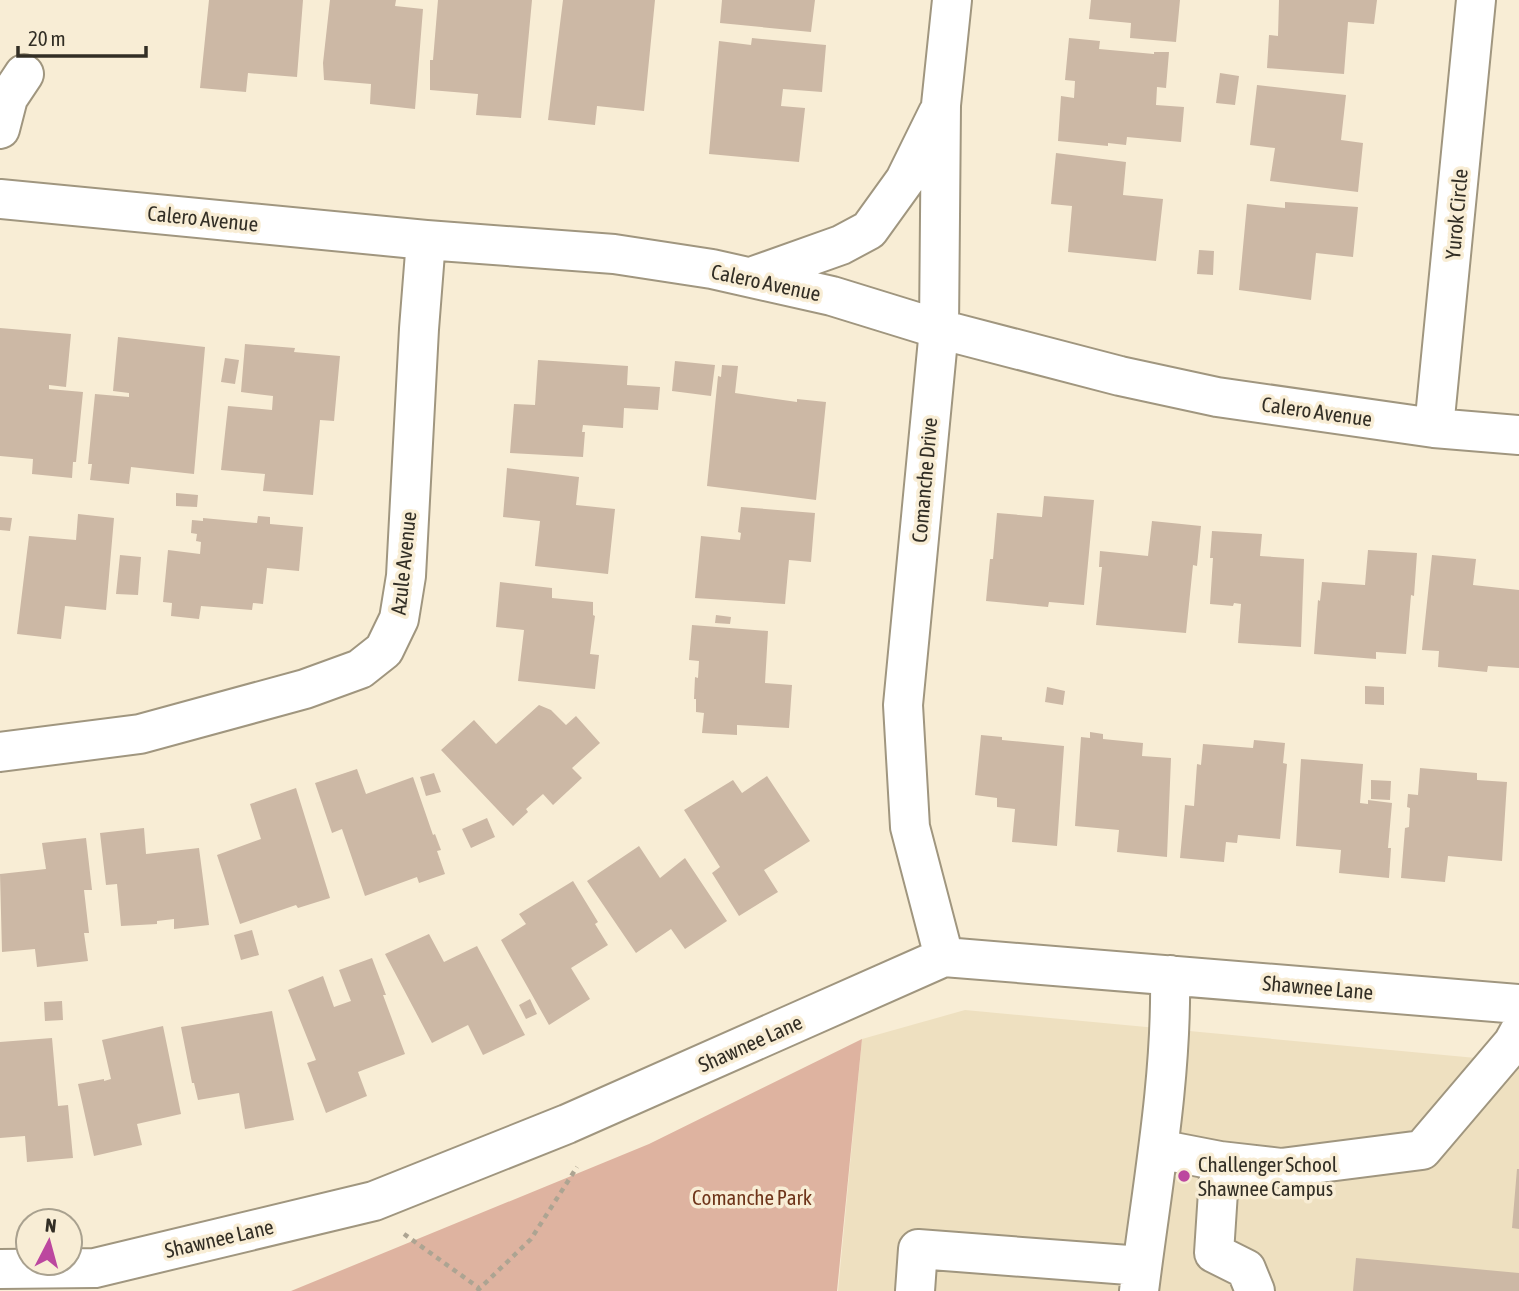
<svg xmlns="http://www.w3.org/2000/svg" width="1519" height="1291" font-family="'Asap Condensed',sans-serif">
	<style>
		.built { fill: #eee0c0 }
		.green { fill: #deb3a0 }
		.building { fill: #ccb8a5 }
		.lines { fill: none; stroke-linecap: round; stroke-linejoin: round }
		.minor-casing { stroke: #a0967f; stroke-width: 42 }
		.path { stroke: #ada492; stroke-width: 4.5; stroke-dasharray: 5 5; stroke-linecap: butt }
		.minor { stroke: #fff; stroke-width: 38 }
		.poi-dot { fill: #bc479f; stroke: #f8edd5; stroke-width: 2.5 }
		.labels { text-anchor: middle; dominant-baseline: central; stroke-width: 7; stroke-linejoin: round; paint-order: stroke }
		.street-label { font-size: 21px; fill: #322e25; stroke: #f8edd5 }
		.poi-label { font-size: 21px; fill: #322e25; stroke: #f8edd5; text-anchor: start }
		.park-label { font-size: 21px; fill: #6f351a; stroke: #f8edd5 }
	</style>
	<rect width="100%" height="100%" fill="#f8edd5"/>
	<!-- built -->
	<path class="built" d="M 965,1010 L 1519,1062 L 1519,1291 L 838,1291 L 862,1039 Z"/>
	<!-- green -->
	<path class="green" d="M 862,1039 L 837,1291 L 291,1291 L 649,1144 Z"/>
	<!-- building -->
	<path class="building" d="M 209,0 L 303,0 L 297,77 L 248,73 L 246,92 L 200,88 Z
		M 330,0 L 396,0 L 395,6 L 423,9 L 415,109 L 370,104 L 371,84 L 324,80 L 323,63 Z
		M 438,0 L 532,0 L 521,118 L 476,115 L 478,94 L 430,90 L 430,60 L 433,60 Z
		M 563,0 L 655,0 L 644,111 L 597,106 L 595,125 L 548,120 Z
		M 722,0 L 815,0 L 811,32 L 720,23 Z
		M 1091,0 L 1180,0 L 1176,42 L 1130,38 L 1131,23 L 1089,19 Z
		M 1279,0 L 1377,0 L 1374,24 L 1348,22 L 1344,74 L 1267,68 L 1269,35 L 1278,36 Z
		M 752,38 L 826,45 L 822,92 L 783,89 L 781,106 L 805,108 L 799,162 L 709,154 L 719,41 L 751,45 Z
		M 1069,38 L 1100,41 L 1099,49 L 1154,54 L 1154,52 L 1169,52 L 1166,88 L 1157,87 L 1156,105 L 1184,107 L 1181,142 L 1127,137 L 1126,145 L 1108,143 L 1108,146 L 1058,141 L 1061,96 L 1074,98 L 1075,81 L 1065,80 Z
		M 1220,73 L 1239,76 L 1235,105 L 1216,103 Z
		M 1257,85 L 1346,95 L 1341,140 L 1363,143 L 1358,192 L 1270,181 L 1275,148 L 1250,145 Z
		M 1056,153 L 1126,162 L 1123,195 L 1163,199 L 1156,261 L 1068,252 L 1072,206 L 1051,204 Z
		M 1285,202 L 1358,207 L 1353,257 L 1316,253 L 1311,300 L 1239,290 L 1247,204 L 1285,208 Z
		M 1199,250 L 1214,251 L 1213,275 L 1197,274 Z
		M 0,328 L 71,334 L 66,387 L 49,385 L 49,389 L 83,392 L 76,462 L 73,462 L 72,478 L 32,474 L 33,459 L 0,456 Z
		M 118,337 L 205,347 L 194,474 L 131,467 L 129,484 L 90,480 L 92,464 L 88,464 L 95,394 L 129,397 L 129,393 L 113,391 Z
		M 245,344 L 295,348 L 294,352 L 340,356 L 334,421 L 320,420 L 313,495 L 263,491 L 265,474 L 221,470 L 228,406 L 272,410 L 273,396 L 241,392 Z
		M 225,358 L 239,360 L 235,384 L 221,382 Z
		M 538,360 L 628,366 L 627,385 L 660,387 L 658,410 L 624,408 L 623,428 L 583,425 L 582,432 L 585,432 L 583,457 L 510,453 L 514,404 L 535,405 Z
		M 675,361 L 715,365 L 711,396 L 672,391 Z
		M 722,365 L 738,366 L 735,393 L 797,402 L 797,399 L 826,402 L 816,500 L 707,486 L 718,376 L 721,377 Z
		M 507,468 L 579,477 L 576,505 L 615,509 L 608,574 L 535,566 L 540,521 L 503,517 Z
		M 176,493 L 198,495 L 197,507 L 176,506 Z
		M 1044,496 L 1094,500 L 1084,605 L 1049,602 L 1048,607 L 986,601 L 990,559 L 993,559 L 997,513 L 1042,517 Z
		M 741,507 L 815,513 L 811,562 L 789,560 L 785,604 L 695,598 L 701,536 L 740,540 L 741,533 L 738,532 Z
		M 78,514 L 114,518 L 106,610 L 65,606 L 61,639 L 17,634 L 29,536 L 76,540 Z
		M 258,516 L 270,517 L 270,524 L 303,527 L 299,571 L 267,568 L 263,604 L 253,603 L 252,610 L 201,606 L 199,619 L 171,616 L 172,603 L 163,602 L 168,550 L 200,554 L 201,542 L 196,541 L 197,534 L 191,533 L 192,520 L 203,521 L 203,518 L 257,523 Z
		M 0,517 L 12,518 L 10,531 L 0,530 Z
		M 1152,521 L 1201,526 L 1197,566 L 1193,565 L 1186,633 L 1096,625 L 1102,567 L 1099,567 L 1100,551 L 1148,556 Z
		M 1212,531 L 1262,534 L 1260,556 L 1304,559 L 1301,647 L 1238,643 L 1241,604 L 1234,603 L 1233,606 L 1210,604 L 1213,558 L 1210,558 Z
		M 1368,550 L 1417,553 L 1414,596 L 1411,595 L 1406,654 L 1376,652 L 1376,659 L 1314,654 L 1318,600 L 1320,601 L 1322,582 L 1365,585 Z
		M 120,555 L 141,557 L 138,595 L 116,594 Z
		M 1432,555 L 1476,559 L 1473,585 L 1519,590 L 1519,668 L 1488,666 L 1487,672 L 1438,667 L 1439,651 L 1422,650 Z
		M 500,582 L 552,588 L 552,598 L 593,602 L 593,615 L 595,616 L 590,654 L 599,655 L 595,689 L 518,681 L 524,630 L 496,627 Z
		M 716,615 L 731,617 L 730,624 L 715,623 Z
		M 692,625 L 768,631 L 765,683 L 792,685 L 789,728 L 737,725 L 737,735 L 702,733 L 704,713 L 696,712 L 696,699 L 694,699 L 695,677 L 698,678 L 699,661 L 689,660 Z
		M 1365,686 L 1384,687 L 1384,705 L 1365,704 Z
		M 1047,687 L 1065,691 L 1063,705 L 1045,702 Z
		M 539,705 L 551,710 L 566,725 L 576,716 L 600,743 L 572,768 L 582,778 L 553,805 L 543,794 L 526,809 L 528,812 L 513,826 L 441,750 L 474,720 L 496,744 Z
		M 1090,732 L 1103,734 L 1103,739 L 1143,743 L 1142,756 L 1171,758 L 1167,857 L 1117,852 L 1119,830 L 1075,826 L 1081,737 L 1090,738 Z
		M 981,735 L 1002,737 L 1002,740 L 1064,746 L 1057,846 L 1012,842 L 1015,809 L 997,807 L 997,798 L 975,795 Z
		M 1254,740 L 1285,743 L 1283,763 L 1287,764 L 1280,839 L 1238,835 L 1237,843 L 1226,842 L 1224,862 L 1180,858 L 1185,805 L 1194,806 L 1197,764 L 1201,765 L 1203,744 L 1253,748 Z
		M 1301,759 L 1363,764 L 1360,803 L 1368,804 L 1368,800 L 1392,803 L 1388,848 L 1391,848 L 1389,878 L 1339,873 L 1341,850 L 1296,846 Z
		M 1420,768 L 1477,773 L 1477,780 L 1507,782 L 1502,861 L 1448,856 L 1445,882 L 1401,878 L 1405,828 L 1409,827 L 1410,808 L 1407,807 L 1408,794 L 1418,795 Z
		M 357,769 L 366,794 L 413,777 L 433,835 L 435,834 L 441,850 L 437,851 L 445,874 L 419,883 L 417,877 L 365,896 L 342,829 L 332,833 L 315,783 Z
		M 434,773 L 441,792 L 426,796 L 420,777 Z
		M 767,776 L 810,841 L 764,870 L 778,892 L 739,916 L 712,873 L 720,867 L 684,810 L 733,780 L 742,793 Z
		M 1371,780 L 1391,781 L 1390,800 L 1371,799 Z
		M 296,788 L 330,898 L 298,908 L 296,905 L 240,924 L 217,855 L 261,839 L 250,804 Z
		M 487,818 L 495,837 L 471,848 L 462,829 Z
		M 144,828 L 146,854 L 199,848 L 209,925 L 174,929 L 174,919 L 157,921 L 157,924 L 121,926 L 117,884 L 106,885 L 100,833 Z
		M 86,838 L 92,890 L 84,890 L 89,933 L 84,933 L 88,961 L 37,967 L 35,949 L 2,952 L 0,874 L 46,869 L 42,843 Z
		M 639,846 L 660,878 L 685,858 L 727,921 L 685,949 L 671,929 L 636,953 L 587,881 Z
		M 573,881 L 598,922 L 595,924 L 608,945 L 571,968 L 590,999 L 549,1025 L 501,940 L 526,924 L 519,914 Z
		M 252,930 L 259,955 L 241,960 L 234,935 Z
		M 429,934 L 444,962 L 477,946 L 525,1035 L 483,1055 L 468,1025 L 432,1043 L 385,954 Z
		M 372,958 L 386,995 L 383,995 L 405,1054 L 358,1072 L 367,1096 L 326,1113 L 307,1063 L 316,1060 L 288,990 L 323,976 L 334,1007 L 351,1001 L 339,970 Z
		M 530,999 L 537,1014 L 526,1019 L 519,1005 Z
		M 62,1001 L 63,1020 L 45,1021 L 44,1002 Z
		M 272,1011 L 294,1120 L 245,1129 L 239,1093 L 198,1100 L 194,1083 L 192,1083 L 181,1027 Z
		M 163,1026 L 181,1114 L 137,1124 L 142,1145 L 94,1156 L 78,1084 L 104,1079 L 104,1081 L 111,1079 L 102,1040 Z
		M 52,1038 L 58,1106 L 68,1105 L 73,1158 L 27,1162 L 25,1136 L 0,1138 L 0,1042 Z
		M 1517,1169 L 1519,1169 L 1519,1229 L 1512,1228 Z
		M 1356,1258 L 1519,1273 L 1519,1291 L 1353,1291 Z"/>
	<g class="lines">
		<defs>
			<path id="minor" d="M 0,129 L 8,98 L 24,74
				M 0,199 L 426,240 L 614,254 L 712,269 L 832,296 L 939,329 L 1120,376 L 1217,397 L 1434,428 L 1519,435
				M 751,277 L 841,245 L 869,230 L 905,180 L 938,113
				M 1434,428 L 1476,0
				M 0,752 L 140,734 L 305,689 L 360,669 L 384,650 L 399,619 L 406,576 L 419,329 L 426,240
				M 944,957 L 910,827 L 903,705 L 939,329 L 941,105 L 952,0
				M 1158,1149 L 1220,1161 L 1281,1168 L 1422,1150 L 1513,1043 L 1519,1032
				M 1220,1161 L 1214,1253 L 1246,1269 L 1255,1291
				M 0,1269 L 95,1268 L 374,1201 L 567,1124 L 944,957 L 1519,1004
				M 915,1291 L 918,1249 L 1142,1266
				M 1139,1291 C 1152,1186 1172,1080 1170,975"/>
		</defs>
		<!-- minor casing -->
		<use href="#minor" class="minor-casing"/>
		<!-- path -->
		<path class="path" d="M 404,1234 L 479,1288
			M 477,1291 L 531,1239 L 577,1167"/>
		<!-- minor -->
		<use href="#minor" class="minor"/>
	</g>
	<!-- markers -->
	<circle class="poi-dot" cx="1184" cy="1176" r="7"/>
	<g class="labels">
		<!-- street labels -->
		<g class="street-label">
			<text transform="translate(1456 214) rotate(-85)">Yurok Circle</text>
			<text transform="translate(203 218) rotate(6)">Calero Avenue</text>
			<text transform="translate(766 282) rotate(12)">Calero Avenue</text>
			<text transform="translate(1317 411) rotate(8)">Calero Avenue</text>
			<text transform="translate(924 480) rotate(-85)">Comanche Drive</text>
			<text transform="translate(403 563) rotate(-84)">Azule Avenue</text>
			<text transform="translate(1318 987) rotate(5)">Shawnee Lane</text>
			<text transform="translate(750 1043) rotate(-24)">Shawnee Lane</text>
			<text transform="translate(219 1238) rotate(-13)">Shawnee Lane</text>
		</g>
		<!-- poi labels -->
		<g class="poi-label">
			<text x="1198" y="1164">Challenger School<tspan x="1198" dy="24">Shawnee Campus</tspan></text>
		</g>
		<!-- park labels -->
		<g class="park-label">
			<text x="752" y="1197">Comanche Park</text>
		</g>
	</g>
	<!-- north arrow -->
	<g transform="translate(49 1242) rotate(6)"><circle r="33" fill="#f8edd5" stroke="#a9a18f" stroke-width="2"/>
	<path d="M0-5L12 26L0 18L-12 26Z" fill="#bc479f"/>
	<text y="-10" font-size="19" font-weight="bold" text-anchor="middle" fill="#322e25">N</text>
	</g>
	<!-- scale -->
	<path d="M18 46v10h128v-10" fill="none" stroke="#322e25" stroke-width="3.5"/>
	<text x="28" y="46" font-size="21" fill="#322e25" stroke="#f8edd5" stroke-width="5" paint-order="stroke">20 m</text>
</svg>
